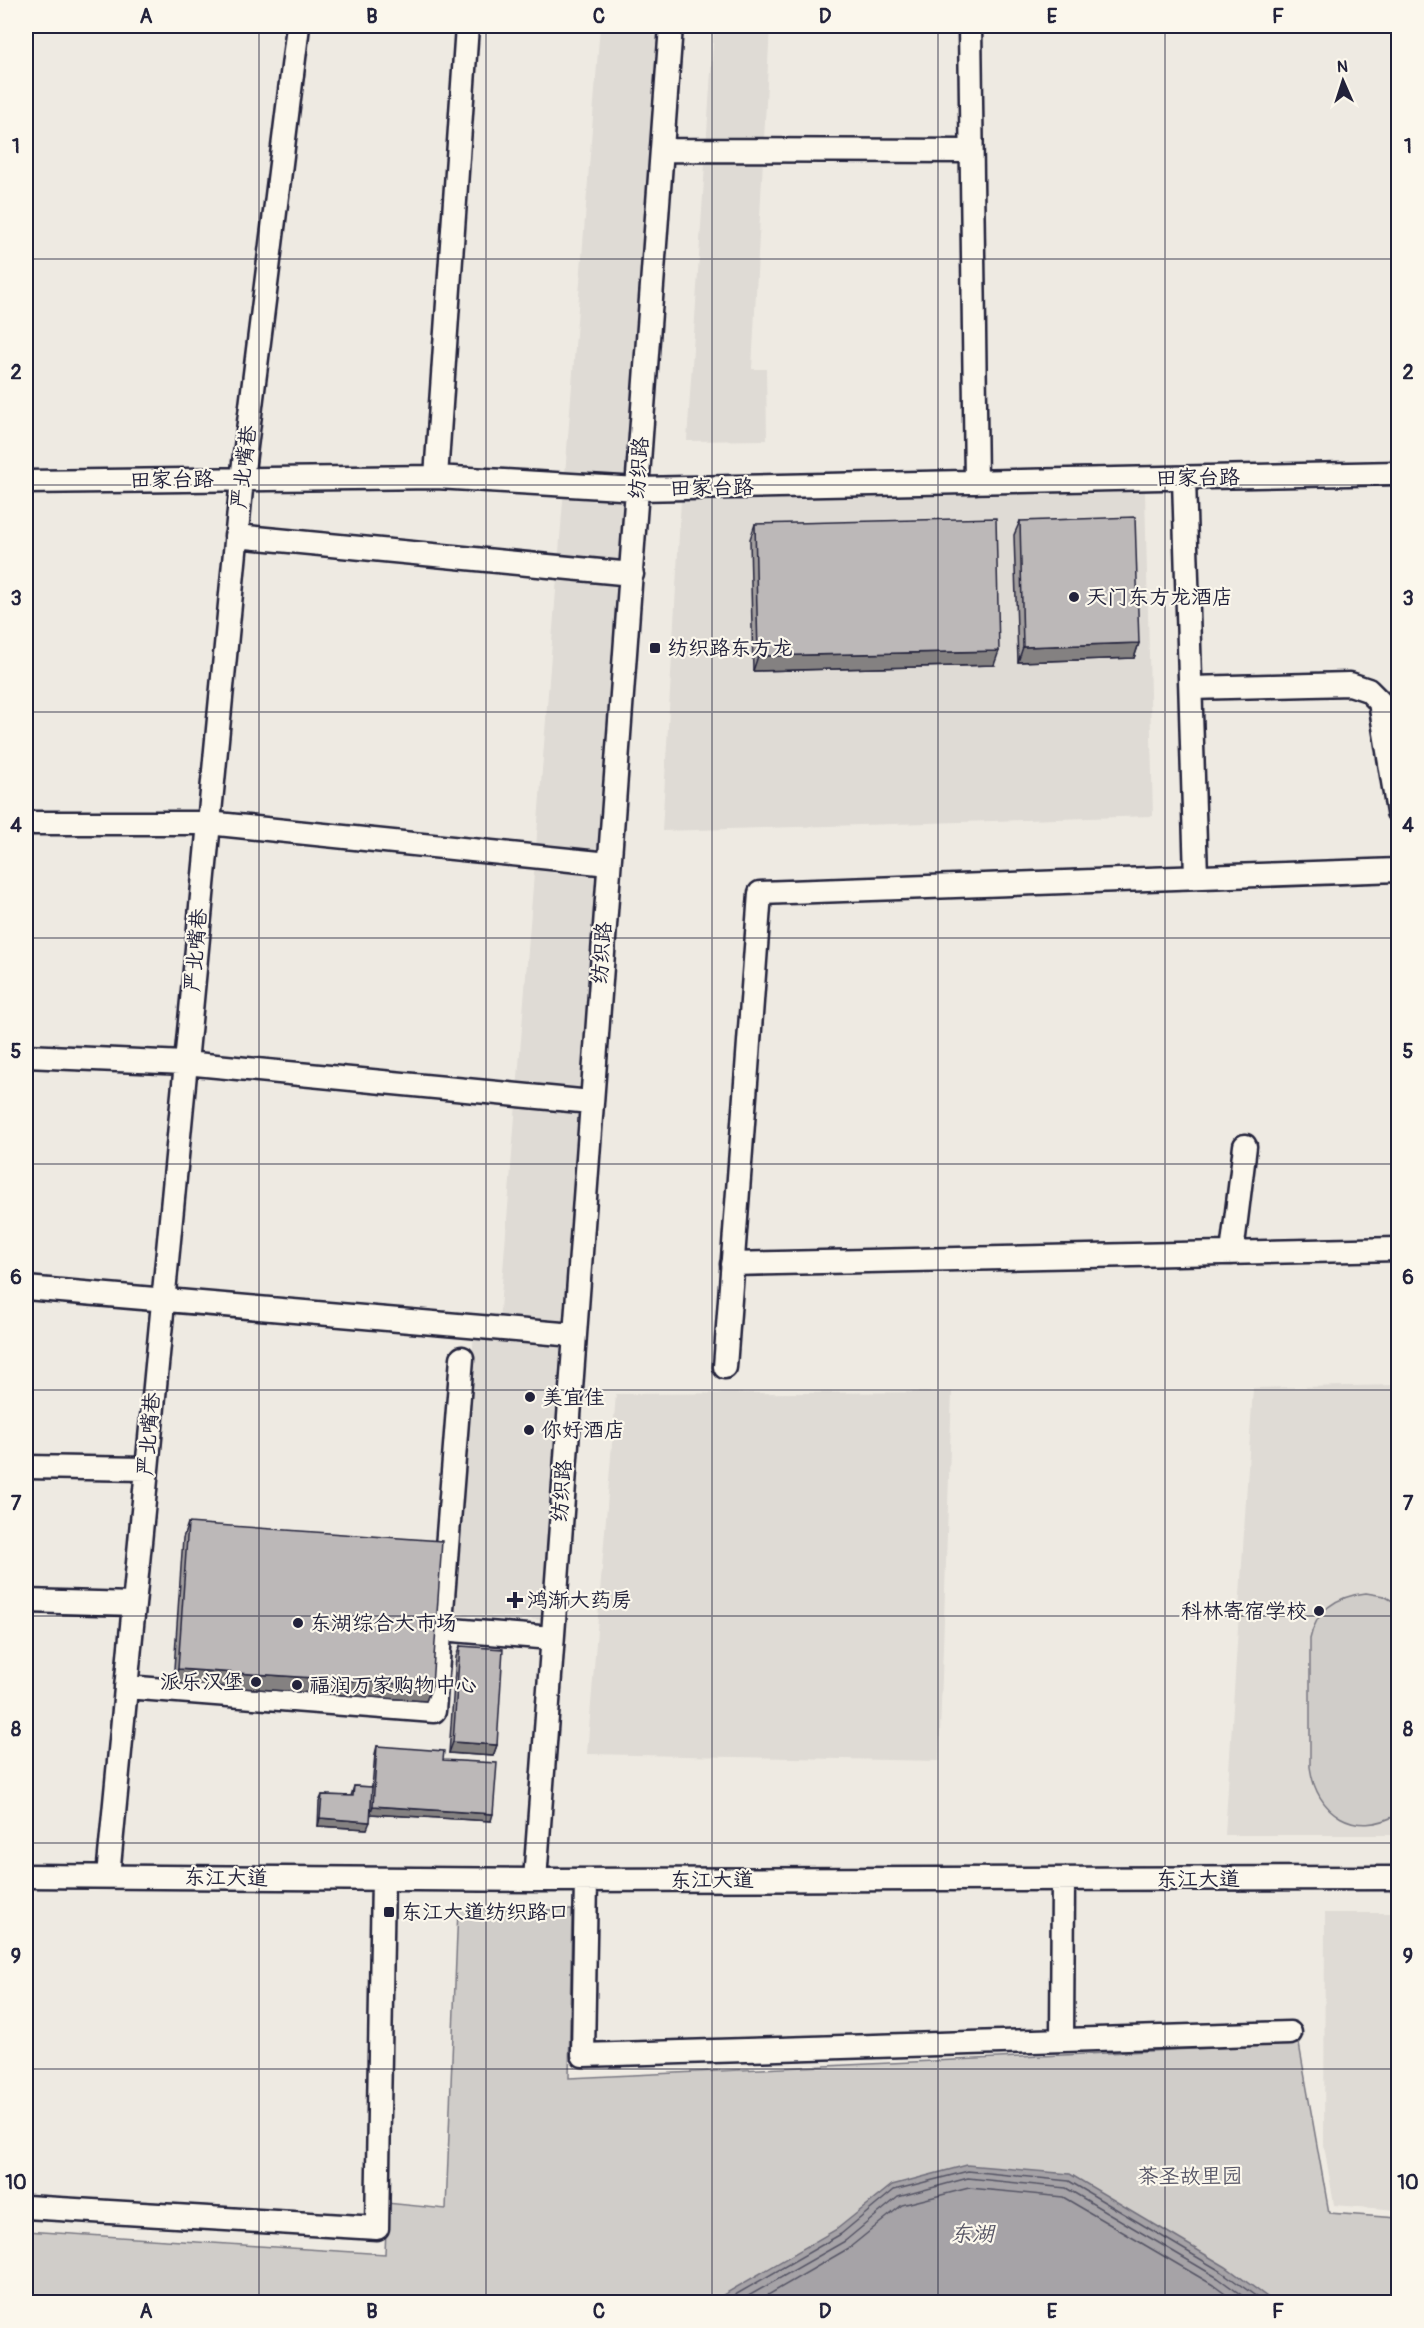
<svg xmlns="http://www.w3.org/2000/svg" width="1424" height="2328" font-family="Pangolin,'LXGW WenKai TC',sans-serif">
	<style>
		.built { fill: #dfdbd5 }
		.green { fill: #d0cdc9; stroke: #797882; stroke-width: 1.5 }
		.water { fill: #a6a3a7; stroke: #716f7c; stroke-width: 1.5 }
		.lines { fill: none; stroke-linecap: round; stroke-linejoin: round }
		.shore { stroke: #575666; stroke-width: 1.5 }
		.minor-casing { stroke: #22223b; stroke-width: 27 }
		.minor { stroke: #fbf7ec; stroke-width: 22 }
		.wall { fill: #a29e9e; stroke: #22223b; stroke-width: 1.5 }
		.shaded-wall { fill: #848181; stroke: #22223b; stroke-width: 1.5 }
		.building { fill: #bcb8b8; stroke: #22223b; stroke-width: 1.5 }
		.grid { fill: none; stroke: #22223b; stroke-width: 1.5; stroke-opacity: 0.55 }
		.poi-dot { fill: #22223b; stroke: #fbf7ec; stroke-width: 2 }
		.labels { text-anchor: middle; dominant-baseline: central; stroke-width: 4.5; stroke-linejoin: round; paint-order: stroke }
		.street-label { font-size: 21px; fill: #22223b; stroke: #fbf7ec }
		.poi-label { font-size: 21px; fill: #22223b; stroke: #fbf7ec; text-anchor: start }
		.park-label { font-size: 21px; fill: #565566; stroke: #fbf7ec }
		.water-label { font-size: 22px; font-style: italic; fill: #575666; stroke: #fbf7ec }
		.neatline { fill: none; stroke: #22223b; stroke-width: 2 }
		.grid-label { font-size: 20px; text-anchor: middle; font-weight: bold; fill: #22223b }
	</style>
	<rect width="100%" height="100%" fill="#eeeae2"/>
	<filter id="ink" filterUnits="userSpaceOnUse"><feTurbulence type="fractalNoise" baseFrequency=".0167" numOctaves="2"/><feDisplacementMap in="SourceGraphic" scale="12" xChannelSelector="R" yChannelSelector="G"/><feConvolveMatrix kernelMatrix="1 2 1 2 8 2 1 2 1" color-interpolation-filters="sRGB"/></filter>
	<g filter="url(#ink)">
		<!-- built -->
		<path class="built" d="M 600,26 L 659,26 L 563,1327 L 499,1322 Z
			M 714,26 L 770,26 L 752,369 L 766,369 L 767,440 L 687,441 Z
			M 1145,492 L 1153,816 L 662,831 L 681,500 Z
			M 474,1333 L 562,1340 L 543,1620 L 452,1613 Z
			M 1398,1385 L 1398,1835 L 1225,1835 L 1253,1388 Z
			M 952,1392 L 939,1761 L 587,1754 L 616,1394 Z
			M 1325,1913 L 1398,1913 L 1398,2210 L 1334,2205 L 1324,2145 Z"/>
		<!-- green -->
		<path class="green" d="M 1366,1593 L 1384,1596 L 1398,1604 L 1398,1814 C 1356,1839 1316,1814 1310,1767 L 1310,1639 C 1316,1610 1337,1596 1366,1593 Z
			M 458,1909 L 572,1910 L 569,2078 L 1299,2044 L 1329,2213 L 1398,2218 L 1398,2302 L 26,2302 L 26,2231 L 385,2254 L 387,2203 L 446,2209 Z"/>
		<!-- water -->
		<path class="water" d="M 967,2165 L 1070,2174 L 1226,2267 L 1274,2302 L 711,2302 L 837,2229 L 892,2185 Z"/>
		<g class="lines">
			<!-- shore -->
			<path class="shore" d="M 723,2302 L 841,2234 L 894,2190 L 968,2171 L 1069,2181 L 1222,2272 L 1264,2302
				M 738,2302 L 845,2241 L 898,2197 L 968,2178 L 1066,2188 L 1218,2278 L 1251,2302
				M 756,2302 L 849,2248 L 902,2205 L 969,2188 L 1063,2197 L 1213,2285 L 1236,2302"/>
			<defs>
				<path id="minor" d="M 970,26 L 976,482
					M 662,150 L 971,151
					M 436,477 L 467,26
					M 1184,479 L 1196,877
					M 26,482 L 436,477 L 638,489 L 1398,473
					M 236,536 L 632,574
					M 1191,688 L 1350,684 L 1368,690 L 1380,702 L 1398,812
					M 26,823 L 208,823 L 609,864
					M 26,1056 L 185,1063 L 591,1102
					M 1232,1253 L 1245,1146
					M 732,1264 L 1398,1249
					M 26,1288 L 574,1335
					M 725,1367 L 760,893 L 1398,870
					M 26,1467 L 146,1469
					M 26,1601 L 133,1604
					M 440,1629 L 552,1638
					M 126,1687 L 434,1711 L 462,1358
					M 26,1876 L 535,1880 L 1398,1878
					M 108,1876 L 242,479 L 298,26
					M 535,1880 L 671,26
					M 586,1880 L 583,2055 L 1290,2033
					M 1062,2040 L 1063,1879
					M 26,2207 L 377,2228 L 383,1879"/>
			</defs>
			<!-- minor casing -->
			<use href="#minor" class="minor-casing"/>
			<!-- minor -->
			<use href="#minor" class="minor"/>
		</g>
		<!-- wall -->
		<path class="wall" d="M 1020,521 L 1139,643 L 1134,658 L 1018,662 L 1014,535 Z
			M 755,524 L 994,665 L 753,671 L 750,539 Z
			M 188,1523 L 432,1686 L 426,1701 L 173,1683 L 183,1538 Z
			M 460,1646 L 497,1745 L 493,1756 L 449,1753 L 456,1657 Z
			M 377,1746 L 443,1760 L 491,1821 L 371,1814 L 367,1829 L 318,1826 L 319,1802 L 322,1795 L 351,1796 L 354,1786 L 372,1787 L 375,1754 Z"/>
		<!-- shaded-wall -->
		<path class="shaded-wall" d="M 1139,643 L 1134,658 L 1018,662 L 1023,647 Z
			M 999,651 L 994,665 L 753,671 L 758,656 Z
			M 178,1669 L 432,1686 L 426,1701 L 173,1683 Z
			M 453,1742 L 497,1745 L 493,1756 L 449,1753 Z
			M 373,1806 L 493,1814 L 491,1821 L 370,1814 Z
			M 320,1818 L 370,1822 L 367,1829 L 318,1826 Z"/>
		<!-- building -->
		<path class="building" d="M 1135,517 L 1139,643 L 1023,647 L 1020,521 Z
			M 996,518 L 999,651 L 758,656 L 755,524 Z
			M 188,1523 L 442,1541 L 432,1686 L 178,1669 Z
			M 460,1646 L 503,1649 L 497,1745 L 453,1742 Z
			M 377,1746 L 444,1751 L 443,1760 L 497,1763 L 493,1814 L 373,1806 Z
			M 354,1786 L 372,1787 L 370,1822 L 320,1818 L 322,1795 L 353,1796 Z"/>
	</g>
	<!-- grid -->
	<path class="grid" d="M 259,26 L 259,2302M 486,26 L 486,2302M 712,26 L 712,2302M 938,26 L 938,2302M 1165,26 L 1165,2302M 26,259 L 1398,259M 26,485 L 1398,485M 26,712 L 1398,712M 26,938 L 1398,938M 26,1164 L 1398,1164M 26,1390 L 1398,1390M 26,1616 L 1398,1616M 26,1843 L 1398,1843M 26,2069 L 1398,2069"/>
	<!-- markers -->
	<g class="poi-dot">
		<circle cx="1074" cy="597" r="6"/>
		<rect x="649" y="642" width="12" height="12" rx="3"/>
		<circle cx="530" cy="1397" r="6"/>
		<circle cx="529" cy="1430" r="6"/>
		<path d="M512 1591h6v6h6v6h-6v6h-6v-6h-6v-6h6z"/>
		<circle cx="1319" cy="1611" r="6"/>
		<circle cx="298" cy="1623" r="6"/>
		<circle cx="256" cy="1682" r="6"/>
		<circle cx="297" cy="1685" r="6"/>
		<rect x="383" y="1906" width="12" height="12" rx="3"/>
	</g>
	<g class="labels">
		<!-- street labels -->
		<g class="street-label">
			<text transform="translate(244 467) rotate(-83)">严北嘴巷</text>
			<text transform="translate(639 468) rotate(-86)">纺织路</text>
			<text transform="translate(1198 478) rotate(-1)">田家台路</text>
			<text transform="translate(172 480) rotate(-1)">田家台路</text>
			<text transform="translate(712 488) rotate(-1)">田家台路</text>
			<text transform="translate(196 950) rotate(-85)">严北嘴巷</text>
			<text transform="translate(602 953) rotate(-86)">纺织路</text>
			<text transform="translate(149 1434) rotate(-85)">严北嘴巷</text>
			<text transform="translate(562 1491) rotate(-86)">纺织路</text>
			<text transform="translate(226 1878) rotate(1)">东江大道</text>
			<text x="1198" y="1879">东江大道</text>
			<text x="712" y="1880">东江大道</text>
		</g>
		<!-- poi labels -->
		<g class="poi-label">
			<text x="1086" y="597">天门东方龙酒店</text>
			<text x="667" y="648">纺织路东方龙</text>
			<text x="542" y="1397">美宜佳</text>
			<text x="541" y="1430">你好酒店</text>
			<text x="527" y="1600">鸿渐大药房</text>
			<text x="1307" y="1611" text-anchor="end">科林寄宿学校</text>
			<text x="310" y="1623">东湖综合大市场</text>
			<text x="244" y="1682" text-anchor="end">派乐汉堡</text>
			<text x="309" y="1685">福润万家购物中心</text>
			<text x="401" y="1912">东江大道纺织路口</text>
		</g>
		<!-- park labels -->
		<g class="park-label">
			<text x="1190" y="2176">茶圣故里园</text>
		</g>
		<!-- water labels -->
		<g class="water-label">
			<text x="972" y="2234">东湖</text>
		</g>
	</g>
	<!-- margin -->
	<rect width="1424" height="2328" fill="none" stroke="#fbf7ec" stroke-width="66"/>
	<!-- north arrow -->
	<g transform="translate(1343 81) rotate(357)" stroke="#fbf7ec" stroke-width="4.5" paint-order="stroke">
	<path d="M0-4.5L10 22L0 15L-10 22Z" fill="#22223b"/>
	<text y="-9" font-size="16" font-weight="bold" text-anchor="middle" fill="#22223b">N</text>
	</g>
	<rect x="33" y="33" width="1358" height="2262" class="neatline"/>
	<g class="grid-label">
		<text x="146" y="23">A</text>
		<text x="372" y="23">B</text>
		<text x="599" y="23">C</text>
		<text x="825" y="23">D</text>
		<text x="1052" y="23">E</text>
		<text x="1278" y="23">F</text>
		<text x="16" y="153">1</text>
		<text x="1408" y="153">1</text>
		<text x="16" y="379">2</text>
		<text x="1408" y="379">2</text>
		<text x="16" y="605">3</text>
		<text x="1408" y="605">3</text>
		<text x="16" y="832">4</text>
		<text x="1408" y="832">4</text>
		<text x="16" y="1058">5</text>
		<text x="1408" y="1058">5</text>
		<text x="16" y="1284">6</text>
		<text x="1408" y="1284">6</text>
		<text x="16" y="1510">7</text>
		<text x="1408" y="1510">7</text>
		<text x="16" y="1736">8</text>
		<text x="1408" y="1736">8</text>
		<text x="16" y="1963">9</text>
		<text x="1408" y="1963">9</text>
		<text x="16" y="2189">10</text>
		<text x="1408" y="2189">10</text>
		<text x="146" y="2318">A</text>
		<text x="372" y="2318">B</text>
		<text x="599" y="2318">C</text>
		<text x="825" y="2318">D</text>
		<text x="1052" y="2318">E</text>
		<text x="1278" y="2318">F</text>
	</g>
</svg>
